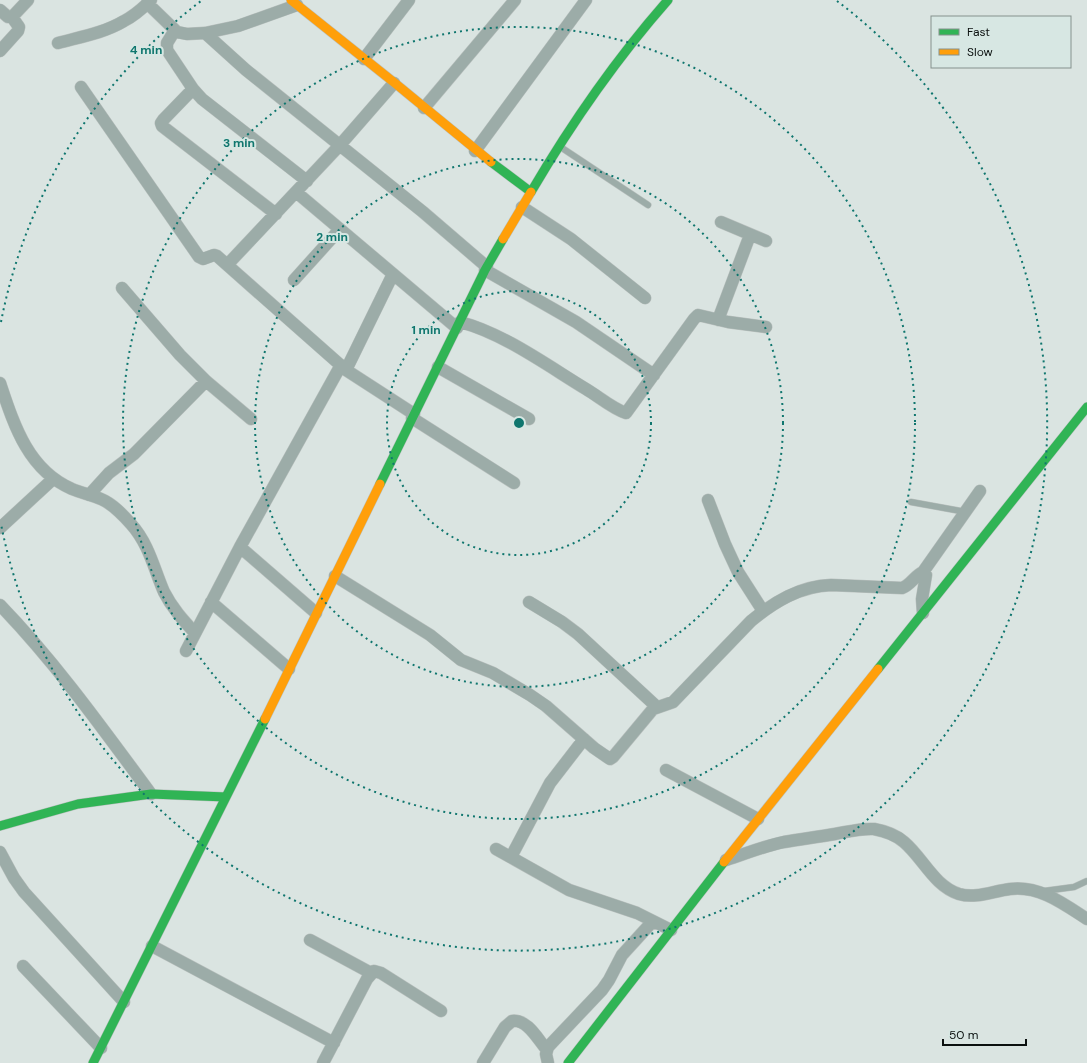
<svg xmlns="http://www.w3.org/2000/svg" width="1087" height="1063" font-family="'DM Sans',sans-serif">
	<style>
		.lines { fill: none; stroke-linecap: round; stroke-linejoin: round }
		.lane-casing { stroke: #bac1bf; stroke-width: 7 }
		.street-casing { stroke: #bac1bf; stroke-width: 13 }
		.fast-casing { stroke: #bac1bf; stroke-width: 10 }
		.slow-casing { stroke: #bac1bf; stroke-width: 10 }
		.lane { stroke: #9caca8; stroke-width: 6 }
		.street { stroke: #9caca8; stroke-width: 12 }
		.fast { stroke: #30b455; stroke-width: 9 }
		.slow { stroke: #ff9f0a; stroke-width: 9 }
		.ring { fill: none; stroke: #0f766e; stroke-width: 2; stroke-dasharray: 2 4 }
		.centre { fill: #0f766e; stroke: #d7e7e3; stroke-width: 2 }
		.ring-label { font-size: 12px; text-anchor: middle; font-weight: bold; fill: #0f766e; stroke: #d7e7e3; stroke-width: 4; stroke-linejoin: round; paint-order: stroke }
	</style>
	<rect width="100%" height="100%" fill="#dae4e1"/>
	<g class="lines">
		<defs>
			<path id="lane" d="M 559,146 L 648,205
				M 911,502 L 966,512
				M 1044,891 L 1074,887 L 1087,881"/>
			<path id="street" d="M 147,3 L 177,32 L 187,34 L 205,33 L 238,26 L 297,5
				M 0,10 L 8,17 L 12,17 L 28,0
				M 175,30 L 167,43 L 167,50 L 193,89 L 202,99 L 307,181
				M 205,33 L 246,70 L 423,212 L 487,267
				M 58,43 C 80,37 104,33 124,21 C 134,16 143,8 151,0
				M 0,51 L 18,31 L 19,27 L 12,17
				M 364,59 L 409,0
				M 81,87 L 199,257 L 203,259 L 214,255 L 217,256 L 346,370 L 414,414
				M 193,89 L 163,120 L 161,123 L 162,126 L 276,214
				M 424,108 L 515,0
				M 475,151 L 586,0
				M 296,192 L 457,328
				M 522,207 L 571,239 L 645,298
				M 721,222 L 766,241
				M 228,264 L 340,145 L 394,83
				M 485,270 L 576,322 L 654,375
				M 294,280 L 340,229
				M 122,288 L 180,355 L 206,381 L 251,419
				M 718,320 L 750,235
				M 460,322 C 503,333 548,366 586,389 C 598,396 613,409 626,413 L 694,319 L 698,315 L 728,322 L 766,327
				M 438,367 L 529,419
				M 346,370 L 393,274
				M 0,383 C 14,425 28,470 72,489 C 82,493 92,495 101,499 C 113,504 123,515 131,524 C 149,544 154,569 164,592 C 172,608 183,620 195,633
				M 412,418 L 514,483
				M 89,495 L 109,473 L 134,454 L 206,381
				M 708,500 L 725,544 L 738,572 L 763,611
				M 0,528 L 53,479
				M 240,547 L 316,613
				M 923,572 L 980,491
				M 335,576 L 430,635 L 461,660 L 493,673 L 530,695 L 546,706 L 594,748 L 610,759 L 613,757 L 653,709 L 673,702 L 751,621 C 774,602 800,586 831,585 L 902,588 C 911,585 915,575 923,572 L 926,575 L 922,599 L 923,613
				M 211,602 L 289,669
				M 529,602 L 562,622 L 578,634 L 657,707
				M 0,605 C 56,663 103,729 151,794
				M 186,651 L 240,547 L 341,365
				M 666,770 L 758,819
				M 496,849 L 569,890 L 637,913 L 671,930
				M 0,852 L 14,878 L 24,892 L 124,1002
				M 511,857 L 550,783 L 584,739
				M 726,860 C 745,854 764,846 784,842 C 801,839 818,837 835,834 C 847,832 861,828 874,829 C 885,831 896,835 904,842 C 923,858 934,886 959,894 C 976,899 993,891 1010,889 C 1039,885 1064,904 1087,919
				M 310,940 L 371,973
				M 152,946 L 334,1043
				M 23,966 L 101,1048
				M 323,1063 L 367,979 L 374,971 L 381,973 L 441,1011
				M 483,1063 L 505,1027 L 512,1021 C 528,1019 538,1040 547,1050
				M 548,1063 L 546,1054 L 548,1047 L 602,990 L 609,980 L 622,955 L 653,921"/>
			<path id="fast" d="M 491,162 L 531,192 C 571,124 616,59 668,0
				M 380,484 L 485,270 L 503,239
				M 878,669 L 1087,407
				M 0,826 L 78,804 L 151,794 L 226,797
				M 93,1063 L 265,719
				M 568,1063 L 724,862"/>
			<path id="slow" d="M 291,0 L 396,84 L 491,162
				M 503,239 L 531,192
				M 265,719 L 380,484
				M 724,862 L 878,669"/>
		</defs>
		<!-- lane casing -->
		<use href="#lane" class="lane-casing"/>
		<!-- street casing -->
		<use href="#street" class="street-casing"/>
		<!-- fast casing -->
		<use href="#fast" class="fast-casing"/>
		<!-- slow casing -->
		<use href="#slow" class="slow-casing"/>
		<!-- lane -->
		<use href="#lane" class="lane"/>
		<!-- street -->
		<use href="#street" class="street"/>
		<!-- fast -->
		<use href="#fast" class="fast"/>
		<!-- slow -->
		<use href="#slow" class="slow"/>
	</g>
	<!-- distance rings -->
	<g class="ring">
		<circle cx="519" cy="423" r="132"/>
		<circle cx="519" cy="423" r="264"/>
		<circle cx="519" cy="423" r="396"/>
		<path d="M1 322A528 528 0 0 1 201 1M837 1A528 528 0 1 1 1 524"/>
	</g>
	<circle cx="519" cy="423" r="6" class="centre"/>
	<g class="ring-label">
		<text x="146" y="54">4 min</text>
		<text x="239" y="147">3 min</text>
		<text x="332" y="241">2 min</text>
		<text x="426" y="334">1 min</text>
	</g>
	<!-- legend -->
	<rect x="931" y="16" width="140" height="52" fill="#d7e7e3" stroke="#85918e"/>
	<rect x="939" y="29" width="20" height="6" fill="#30b455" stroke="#85918e"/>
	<text x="967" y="36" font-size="12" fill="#0b100f">Fast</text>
	<rect x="939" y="49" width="20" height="6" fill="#ff9f0a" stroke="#85918e"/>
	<text x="967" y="56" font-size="12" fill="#0b100f">Slow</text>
	<!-- scale -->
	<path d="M943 1039v6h83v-6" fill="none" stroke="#0b100f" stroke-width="2"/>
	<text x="949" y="1039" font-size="12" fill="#0b100f" stroke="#d7e7e3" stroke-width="3" paint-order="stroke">50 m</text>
</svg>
